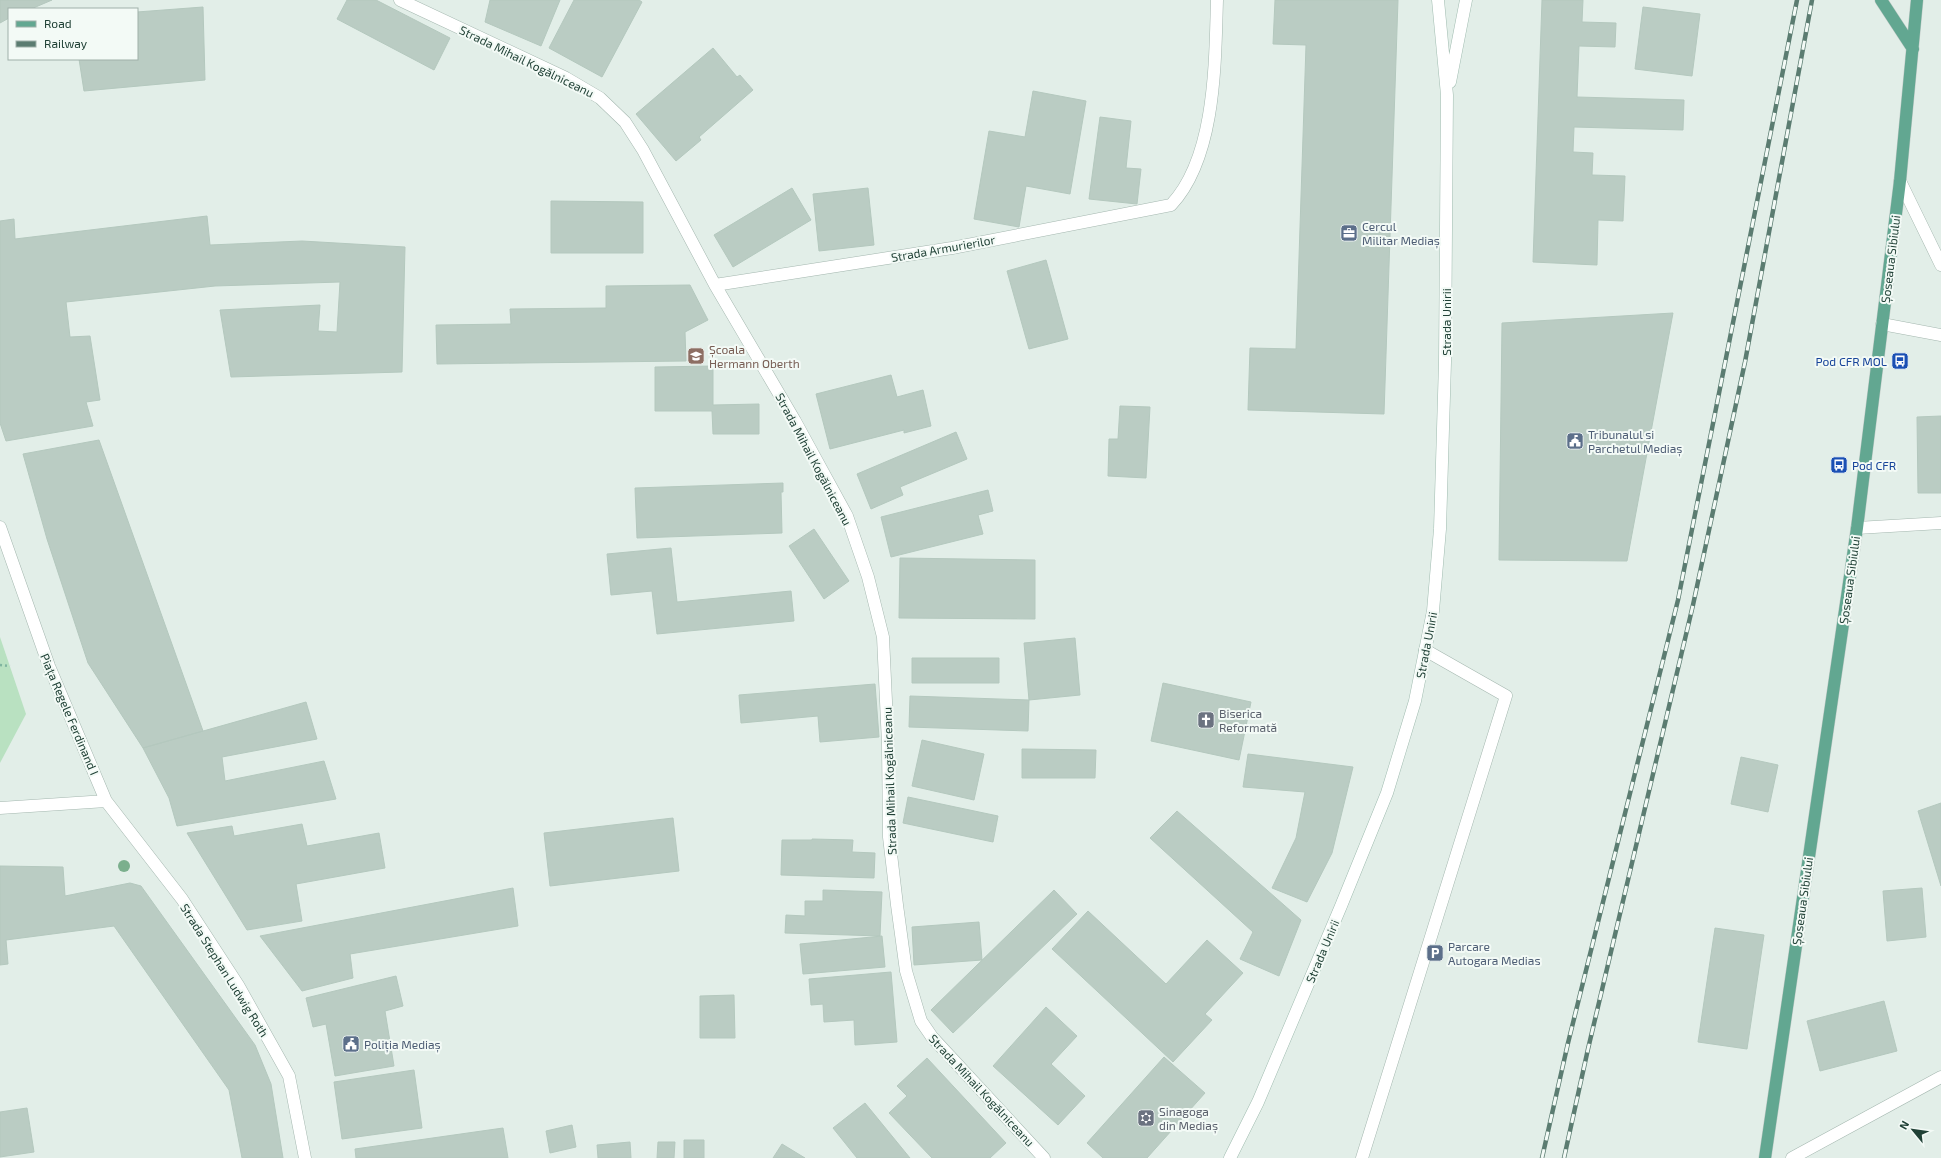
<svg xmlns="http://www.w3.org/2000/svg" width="1941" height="1158" font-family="'Exo 2',sans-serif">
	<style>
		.green { fill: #b9e1c1 }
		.building { fill: #baccc3; stroke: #b4c8be }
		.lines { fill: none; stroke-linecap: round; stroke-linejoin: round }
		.service-casing { stroke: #a4b7af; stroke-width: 13 }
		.minor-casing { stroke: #a4b7af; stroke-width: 13 }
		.secondary-casing { stroke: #9fbbaf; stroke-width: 13 }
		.primary-casing { stroke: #c1cac7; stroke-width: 13 }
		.path { stroke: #7fb4a0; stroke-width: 2.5; stroke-dasharray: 2 3; stroke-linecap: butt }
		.service { stroke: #fff; stroke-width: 12 }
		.minor { stroke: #fff; stroke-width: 12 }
		.secondary { stroke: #fff; stroke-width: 12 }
		.primary { stroke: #62a791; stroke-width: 12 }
		.rail-casing { stroke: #5b7c71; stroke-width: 4.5 }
		.rail { stroke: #f3faf6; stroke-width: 3; stroke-dasharray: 9; stroke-linecap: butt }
		.tree { fill: #7baf8d }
		.labels { text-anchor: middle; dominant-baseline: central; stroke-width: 4; stroke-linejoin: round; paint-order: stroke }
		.street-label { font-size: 12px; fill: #204136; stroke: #f3faf6 }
		.service-label { font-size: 12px; fill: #4e5e75; stroke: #f3faf6; text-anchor: start }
		.education-label { font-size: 12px; fill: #785e54; stroke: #f3faf6; text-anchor: start }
		.transit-label { font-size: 12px; fill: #164399; stroke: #f3faf6; text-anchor: end }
		.worship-label { font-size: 12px; fill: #5b616d; stroke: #f3faf6; text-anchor: start }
	</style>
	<rect width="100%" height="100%" fill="#e2eee8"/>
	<!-- green -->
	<path class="green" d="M 0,637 L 26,714 L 0,763 Z"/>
	<!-- building -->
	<path class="building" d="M 0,0 L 52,0 L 31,9 L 9,9 L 9,18 L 0,23 Z
		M 347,0 L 376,0 L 450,38 L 434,70 L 337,19 Z
		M 490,0 L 560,0 L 541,46 L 485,22 Z
		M 574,0 L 639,0 L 642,2 L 602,77 L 549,48 Z
		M 1275,0 L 1398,0 L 1384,414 L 1248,410 L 1250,348 L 1296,349 L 1306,45 L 1273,44 Z
		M 1542,0 L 1583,0 L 1582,22 L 1616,23 L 1615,47 L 1579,46 L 1577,97 L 1684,100 L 1683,130 L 1574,127 L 1573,152 L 1593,153 L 1592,175 L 1625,176 L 1623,221 L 1598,220 L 1597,265 L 1533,262 Z
		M 203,7 L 205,80 L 84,91 L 79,59 L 137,59 L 137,12 Z
		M 1643,7 L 1700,14 L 1692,76 L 1635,69 Z
		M 713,48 L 737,77 L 740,75 L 753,90 L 699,137 L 701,140 L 676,161 L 636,114 Z
		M 1033,91 L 1086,101 L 1070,194 L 1026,186 L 1019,227 L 974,219 L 989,131 L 1025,137 Z
		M 1100,117 L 1131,121 L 1126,168 L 1141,169 L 1137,204 L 1089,199 Z
		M 792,188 L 811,220 L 733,267 L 714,235 Z
		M 868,188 L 874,245 L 819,251 L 813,194 Z
		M 551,201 L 643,202 L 643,253 L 551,253 Z
		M 207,216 L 210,245 L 302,241 L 405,247 L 402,372 L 231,377 L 220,310 L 320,305 L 318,331 L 337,332 L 340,282 L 215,286 L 66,302 L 70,337 L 90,336 L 100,400 L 86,402 L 93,426 L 6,441 L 0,423 L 0,221 L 14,219 L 15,239 Z
		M 1046,260 L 1068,339 L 1029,349 L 1007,271 Z
		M 690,285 L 708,320 L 685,332 L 686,361 L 437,364 L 436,325 L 511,324 L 510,309 L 606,308 L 606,286 Z
		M 1673,313 L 1627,561 L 1499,560 L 1502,323 Z
		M 713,366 L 713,405 L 759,404 L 759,434 L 713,434 L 712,411 L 655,411 L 655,367 Z
		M 891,375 L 897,397 L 923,390 L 931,426 L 904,433 L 904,430 L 830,449 L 816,394 Z
		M 1120,406 L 1150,407 L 1146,478 L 1108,476 L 1109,439 L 1118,439 Z
		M 1941,416 L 1941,493 L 1918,493 L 1917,417 Z
		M 956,432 L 967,459 L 900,487 L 903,495 L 871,509 L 857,474 Z
		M 99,440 L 203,731 L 143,748 L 88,663 L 47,539 L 23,454 Z
		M 783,483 L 783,492 L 781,492 L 782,533 L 637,538 L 635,488 Z
		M 988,490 L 993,511 L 978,515 L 983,534 L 891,557 L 881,517 Z
		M 814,529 L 849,581 L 824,599 L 789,546 Z
		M 671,548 L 677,602 L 791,591 L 794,621 L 657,634 L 652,591 L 611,595 L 607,554 Z
		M 900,558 L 1035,560 L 1035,619 L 899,618 Z
		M 1075,638 L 1080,695 L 1029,700 L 1024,643 Z
		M 912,658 L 999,658 L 999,683 L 912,683 Z
		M 1163,683 L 1251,702 L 1239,760 L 1151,741 Z
		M 875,684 L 879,737 L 820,742 L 818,716 L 741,723 L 739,695 Z
		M 910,696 L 1029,700 L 1028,731 L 909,727 Z
		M 306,702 L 317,739 L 222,757 L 225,781 L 324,761 L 336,799 L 177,826 L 169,798 L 143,748 Z
		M 922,740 L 984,754 L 974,800 L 912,786 Z
		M 1022,749 L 1096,750 L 1095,778 L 1022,778 Z
		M 1248,754 L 1353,767 L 1332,853 L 1307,902 L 1272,888 L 1296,838 L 1305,792 L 1243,787 Z
		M 1741,757 L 1778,765 L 1768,812 L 1731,804 Z
		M 908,797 L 998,816 L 993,842 L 903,823 Z
		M 1941,803 L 1941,886 L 1918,811 Z
		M 1177,811 L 1301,920 L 1279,976 L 1240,959 L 1253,932 L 1150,838 Z
		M 673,818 L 679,871 L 550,886 L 544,833 Z
		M 302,824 L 307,846 L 379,833 L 385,868 L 296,884 L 302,921 L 247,930 L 187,833 L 232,826 L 234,836 Z
		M 812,839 L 853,840 L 852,852 L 875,853 L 874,878 L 781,875 L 782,840 L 812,840 Z
		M 0,866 L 63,867 L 65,896 L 130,883 L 141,886 L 255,1045 L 271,1084 L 283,1158 L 242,1158 L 229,1090 L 114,926 L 6,940 L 8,964 L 0,965 Z
		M 513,888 L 518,926 L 350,954 L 353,978 L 302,991 L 260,936 Z
		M 1922,888 L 1926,937 L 1887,941 L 1883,891 Z
		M 823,890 L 882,892 L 880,936 L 785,933 L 786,915 L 805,916 L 805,901 L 823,901 Z
		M 1054,890 L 1077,914 L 953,1033 L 931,1010 Z
		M 1088,911 L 1166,984 L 1207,940 L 1243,973 L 1205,1014 L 1212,1020 L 1173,1062 L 1052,949 Z
		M 979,922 L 982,960 L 914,965 L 912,927 Z
		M 1715,928 L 1764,935 L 1747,1049 L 1698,1042 Z
		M 882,936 L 885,967 L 803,974 L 800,944 Z
		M 891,972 L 897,1042 L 855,1045 L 854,1020 L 824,1022 L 823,1004 L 811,1005 L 809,979 Z
		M 396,976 L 403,1006 L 385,1011 L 394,1066 L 335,1076 L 326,1024 L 313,1027 L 306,998 Z
		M 734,995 L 735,1038 L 700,1038 L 700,996 Z
		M 1884,1001 L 1897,1051 L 1820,1071 L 1807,1021 Z
		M 1046,1007 L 1077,1036 L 1051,1064 L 1085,1096 L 1058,1125 L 993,1066 Z
		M 1164,1057 L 1205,1093 L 1147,1158 L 1103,1158 L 1087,1143 Z
		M 927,1058 L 1006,1143 L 990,1158 L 932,1158 L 889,1113 L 907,1096 L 897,1086 Z
		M 414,1070 L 422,1128 L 342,1139 L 334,1082 Z
		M 865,1103 L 910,1158 L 857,1158 L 833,1128 Z
		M 27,1108 L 34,1152 L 0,1157 L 0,1112 Z
		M 572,1125 L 576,1147 L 550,1153 L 546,1131 Z
		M 503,1128 L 508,1158 L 356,1158 L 355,1149 Z
		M 684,1140 L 704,1140 L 704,1158 L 684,1158 Z
		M 630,1142 L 631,1158 L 598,1158 L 597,1145 Z
		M 658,1142 L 675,1142 L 674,1158 L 657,1158 Z
		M 782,1144 L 805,1158 L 773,1158 Z"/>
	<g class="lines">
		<defs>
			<path id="service" d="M 1882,324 L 1941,335
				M 1857,528 L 1941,523
				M 1362,1158 L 1506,696 L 1425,650"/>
			<path id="minor" d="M 400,0 L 566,78 L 600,98 L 625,122 L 643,150 L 715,285 L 795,421 L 847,516 L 868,577 L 883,637 L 888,744 L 889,837 L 897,905 L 906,971 L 921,1021 L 932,1037 L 1044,1158
				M 1900,181 L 1941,265
				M 715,285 L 952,248 L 1171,205 C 1216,157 1215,63 1217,0
				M 0,527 L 49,666 L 106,801 L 182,899 L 238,985 L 289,1076 L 305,1158
				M 0,808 L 106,801
				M 1792,1158 L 1941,1077"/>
			<path id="secondary" d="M 1450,82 L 1466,0
				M 1230,1158 L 1258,1102 L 1341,906 L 1387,793 L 1415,701 L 1433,611 L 1440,529 L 1445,362 L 1447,95 L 1438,0"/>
			<path id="primary" d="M 1881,0 L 1913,49
				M 1765,1158 L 1857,528 L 1900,181 L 1917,0"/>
		</defs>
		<!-- service casing -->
		<use href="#service" class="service-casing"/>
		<!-- minor casing -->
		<use href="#minor" class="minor-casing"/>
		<!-- secondary casing -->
		<use href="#secondary" class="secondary-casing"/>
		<!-- primary casing -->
		<use href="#primary" class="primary-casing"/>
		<!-- path -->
		<path class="path" d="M 0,665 L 10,666"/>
		<!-- service -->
		<use href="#service" class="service"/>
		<!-- minor -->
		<use href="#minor" class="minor"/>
		<!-- secondary -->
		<use href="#secondary" class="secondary"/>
		<!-- primary -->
		<use href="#primary" class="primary"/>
		<defs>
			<path id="rail" d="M 1542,1158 L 1568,1043 L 1678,600 L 1797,0
				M 1564,1158 L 1588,1049 L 1693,605 L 1745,362 L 1812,0"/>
		</defs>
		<!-- rail casing -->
		<use href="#rail" class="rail-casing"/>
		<!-- rail -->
		<use href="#rail" class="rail"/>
	</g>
	<!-- trees -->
	<circle class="tree" cx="124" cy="866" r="6"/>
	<!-- icons -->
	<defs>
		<symbol id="office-square" viewBox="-11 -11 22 22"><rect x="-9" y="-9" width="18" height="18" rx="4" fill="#5c6f8a" stroke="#f3faf6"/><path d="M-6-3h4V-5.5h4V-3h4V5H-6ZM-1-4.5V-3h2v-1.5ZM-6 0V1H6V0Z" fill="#fff"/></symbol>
		<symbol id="school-square" viewBox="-11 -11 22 22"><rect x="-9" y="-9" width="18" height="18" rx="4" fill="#8d6e63" stroke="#f3faf6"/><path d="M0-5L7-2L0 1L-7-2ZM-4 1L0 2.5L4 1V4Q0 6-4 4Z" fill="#fff"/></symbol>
		<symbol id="bus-square" viewBox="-11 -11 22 22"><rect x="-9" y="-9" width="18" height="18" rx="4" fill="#1a4fb4" stroke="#f3faf6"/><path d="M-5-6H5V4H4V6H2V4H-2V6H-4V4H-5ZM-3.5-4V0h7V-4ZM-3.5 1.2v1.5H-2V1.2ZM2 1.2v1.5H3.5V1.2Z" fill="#fff"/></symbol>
		<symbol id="civic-square" viewBox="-11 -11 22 22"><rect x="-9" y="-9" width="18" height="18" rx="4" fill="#5c6f8a" stroke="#f3faf6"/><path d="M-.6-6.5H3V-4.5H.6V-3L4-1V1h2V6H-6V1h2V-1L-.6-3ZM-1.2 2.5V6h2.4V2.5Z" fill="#fff"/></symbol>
		<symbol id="church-square" viewBox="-11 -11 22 22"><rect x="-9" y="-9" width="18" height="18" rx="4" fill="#6b7280" stroke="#f3faf6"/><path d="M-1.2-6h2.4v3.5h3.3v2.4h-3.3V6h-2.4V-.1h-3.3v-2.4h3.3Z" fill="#fff"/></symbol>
		<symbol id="parking-square" viewBox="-11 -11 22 22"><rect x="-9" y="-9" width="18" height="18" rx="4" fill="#5c6f8a" stroke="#f3faf6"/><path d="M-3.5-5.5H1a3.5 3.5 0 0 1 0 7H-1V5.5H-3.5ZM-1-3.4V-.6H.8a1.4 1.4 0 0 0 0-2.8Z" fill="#fff"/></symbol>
		<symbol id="synagogue-square" viewBox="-11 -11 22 22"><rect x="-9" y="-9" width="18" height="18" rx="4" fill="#6b7280" stroke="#f3faf6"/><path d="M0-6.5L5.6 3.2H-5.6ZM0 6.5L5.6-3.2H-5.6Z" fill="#fff"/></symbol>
	</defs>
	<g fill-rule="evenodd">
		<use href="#office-square" x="1339" y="223" width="20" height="20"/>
		<use href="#school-square" x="686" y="346" width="20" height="20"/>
		<use href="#bus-square" x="1890" y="351" width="20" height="20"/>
		<use href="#civic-square" x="1565" y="431" width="20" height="20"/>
		<use href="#bus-square" x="1829" y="455" width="20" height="20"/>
		<use href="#church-square" x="1196" y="710" width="20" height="20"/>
		<use href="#parking-square" x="1425" y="943" width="20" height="20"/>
		<use href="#civic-square" x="341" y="1034" width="20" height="20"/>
		<use href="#synagogue-square" x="1136" y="1108" width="20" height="20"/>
	</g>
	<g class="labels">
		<!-- street labels -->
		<g class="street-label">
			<text transform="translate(527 61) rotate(26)">Strada Mihail Kogălniceanu</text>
			<text transform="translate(943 248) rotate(-10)">Strada Armurierilor</text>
			<text transform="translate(1890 259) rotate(-83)">Șoseaua Sibiului</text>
			<text transform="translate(1446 322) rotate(-90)">Strada Unirii</text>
			<text transform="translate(814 459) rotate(62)">Strada Mihail Kogălniceanu</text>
			<text transform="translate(1849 580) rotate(-82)">Șoseaua Sibiului</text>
			<text transform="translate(1426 645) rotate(-79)">Strada Unirii</text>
			<text transform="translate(70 714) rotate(67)">Piața Regele Ferdinand I</text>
			<text transform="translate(889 781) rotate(-92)">Strada Mihail Kogălniceanu</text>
			<text transform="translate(1802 901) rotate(-82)">Șoseaua Sibiului</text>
			<text transform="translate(1322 951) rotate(-67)">Strada Unirii</text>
			<text transform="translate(225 970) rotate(58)">Strada Stephan Ludwig Roth</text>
			<text transform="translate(982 1090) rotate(47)">Strada Mihail Kogălniceanu</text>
		</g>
		<!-- service labels -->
		<g class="service-label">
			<text x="1362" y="226">Cercul<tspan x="1362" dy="14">Militar Mediaș</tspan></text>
			<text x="1588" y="434">Tribunalul si<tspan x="1588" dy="14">Parchetul Mediaș</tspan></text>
			<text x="1448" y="946">Parcare<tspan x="1448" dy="14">Autogara Medias</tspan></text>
			<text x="364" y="1044">Poliția Mediaș</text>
		</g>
		<!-- education labels -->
		<g class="education-label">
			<text x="709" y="349">Școala<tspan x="709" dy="14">Hermann Oberth</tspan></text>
		</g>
		<!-- transit labels -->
		<g class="transit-label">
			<text x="1887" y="361">Pod CFR MOL</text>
			<text x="1852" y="465" text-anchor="start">Pod CFR</text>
		</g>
		<!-- worship labels -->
		<g class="worship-label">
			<text x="1219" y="713">Biserica<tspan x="1219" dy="14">Reformată</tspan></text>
			<text x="1159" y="1111">Sinagoga<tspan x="1159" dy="14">din Mediaș</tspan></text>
		</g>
	</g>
	<!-- legend -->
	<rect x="8" y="8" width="130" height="52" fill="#f3faf6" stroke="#9fb0a9"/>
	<rect x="16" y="21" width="20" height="6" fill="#62a791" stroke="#9fb0a9"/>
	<text x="44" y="28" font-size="12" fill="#204136">Road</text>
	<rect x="16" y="41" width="20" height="6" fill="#5b7c71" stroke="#9fb0a9"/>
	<text x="44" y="48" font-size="12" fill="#204136">Railway</text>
	<!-- north arrow -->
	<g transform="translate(1913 1130) rotate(299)" stroke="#f3faf6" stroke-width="3" paint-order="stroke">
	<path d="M0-3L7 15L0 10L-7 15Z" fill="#204136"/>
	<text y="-6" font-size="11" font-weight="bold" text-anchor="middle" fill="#204136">N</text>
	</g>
</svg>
